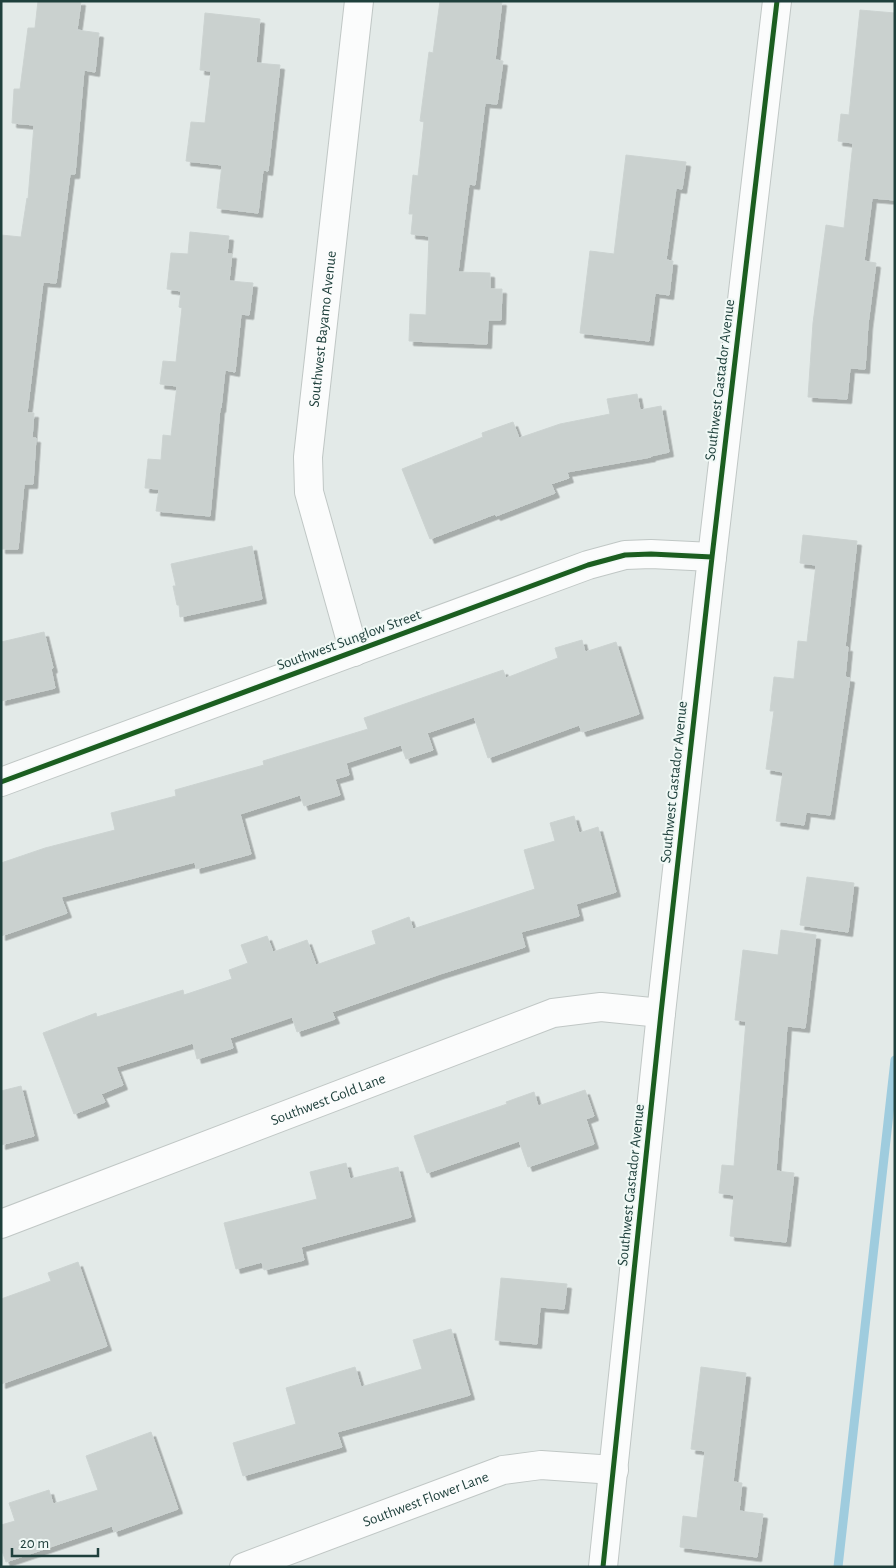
<svg xmlns="http://www.w3.org/2000/svg" width="896" height="1568" font-family="'Alegreya Sans',sans-serif">
	<style>
		.lines { fill: none; stroke-linecap: round; stroke-linejoin: round }
		.stream { stroke: #9fccde; stroke-width: 9 }
		.building { fill: #cad1cf; stroke: #ccd3d1; filter: url(#shadow) }
		.minor-casing { stroke: #c0c7c5; stroke-width: 30 }
		.minor { stroke: #fbfcfc; stroke-width: 28 }
		.cycleway-casing { stroke: #f1f9f6; stroke-width: 8 }
		.cycleway { stroke: #1b5e20; stroke-width: 5 }
		.labels { text-anchor: middle; dominant-baseline: central; stroke-width: 4; stroke-linejoin: round; paint-order: stroke }
		.street-label { font-size: 15px; fill: #1f403c; stroke: #f1f9f6 }
	</style>
	<defs>
		<filter id="shadow"><feDropShadow dx="4.5" dy="4.5" stdDeviation="0" flood-color="#0004"/></filter>
	</defs>
	<rect width="100%" height="100%" fill="#e3eae8"/>
	<g class="lines">
		<!-- stream -->
		<path class="stream" d="M 838,1567 L 895,1060"/>
	</g>
	<!-- building -->
	<path class="building" d="M 38,1 L 81,1 L 77,30 L 99,33 L 95,72 L 84,70 L 75,174 L 70,174 L 56,283 L 43,282 L 27,413 L 34,413 L 32,438 L 36,438 L 33,484 L 24,484 L 18,549 L 1,549 L 1,235 L 21,237 L 27,198 L 28,199 L 34,125 L 12,123 L 14,89 L 20,89 L 28,28 L 35,28 Z
		M 440,1 L 502,1 L 495,60 L 503,61 L 497,104 L 485,103 L 475,185 L 469,184 L 458,272 L 490,273 L 490,289 L 502,289 L 501,320 L 488,320 L 487,344 L 409,341 L 410,314 L 426,315 L 429,236 L 411,234 L 413,214 L 409,214 L 413,175 L 418,176 L 424,122 L 420,121 L 429,52 L 433,53 Z
		M 860,10 L 895,13 L 895,200 L 872,198 L 864,261 L 876,263 L 868,324 L 865,369 L 850,368 L 847,399 L 808,397 L 813,323 L 826,225 L 844,228 L 853,143 L 838,141 L 841,114 L 849,115 Z
		M 205,13 L 260,19 L 256,63 L 280,65 L 268,171 L 263,170 L 258,213 L 217,208 L 222,165 L 186,161 L 191,122 L 205,123 L 211,71 L 200,70 Z
		M 626,155 L 686,162 L 682,189 L 676,188 L 666,260 L 673,261 L 669,295 L 655,293 L 649,341 L 580,333 L 590,251 L 614,254 Z
		M 190,232 L 229,236 L 227,254 L 232,254 L 229,281 L 253,283 L 249,315 L 241,314 L 235,372 L 225,370 L 221,408 L 220,408 L 210,516 L 156,511 L 159,489 L 145,488 L 148,459 L 161,460 L 163,435 L 171,436 L 177,386 L 160,384 L 163,361 L 176,362 L 182,308 L 179,307 L 181,291 L 167,289 L 171,253 L 188,254 Z
		M 637,394 L 640,410 L 661,406 L 669,452 L 651,456 L 651,457 L 567,472 L 569,478 L 551,484 L 555,493 L 496,516 L 495,514 L 430,539 L 402,469 L 483,437 L 482,433 L 513,422 L 519,438 L 560,424 L 610,414 L 607,399 Z
		M 803,535 L 857,541 L 845,647 L 848,647 L 845,677 L 850,678 L 830,815 L 806,812 L 804,825 L 776,821 L 783,772 L 766,769 L 774,711 L 770,711 L 774,677 L 794,679 L 798,641 L 807,642 L 816,565 L 800,563 Z
		M 252,546 L 262,599 L 180,617 L 179,605 L 177,605 L 173,586 L 176,586 L 171,564 Z
		M 44,632 L 53,668 L 51,669 L 55,688 L 1,701 L 1,642 Z
		M 582,640 L 585,652 L 616,642 L 639,714 L 582,732 L 579,725 L 488,758 L 474,717 L 427,733 L 433,750 L 406,759 L 401,745 L 346,763 L 349,775 L 335,779 L 340,795 L 304,806 L 300,795 L 240,814 L 251,854 L 196,869 L 195,862 L 61,897 L 67,913 L 1,936 L 1,863 L 45,848 L 115,830 L 111,813 L 176,796 L 175,790 L 264,765 L 263,761 L 368,729 L 364,718 L 503,670 L 506,678 L 558,658 L 555,648 Z
		M 574,816 L 579,833 L 598,827 L 616,892 L 576,904 L 579,916 L 521,932 L 525,947 L 440,974 L 332,1012 L 335,1019 L 297,1032 L 292,1017 L 230,1038 L 233,1048 L 197,1059 L 193,1043 L 116,1067 L 123,1085 L 101,1094 L 105,1102 L 74,1114 L 43,1033 L 96,1013 L 97,1017 L 183,990 L 184,995 L 232,979 L 229,970 L 248,963 L 241,945 L 267,936 L 273,952 L 307,940 L 316,965 L 376,944 L 372,931 L 409,917 L 413,929 L 535,889 L 524,850 L 555,841 L 550,823 Z
		M 807,877 L 854,883 L 848,932 L 800,925 Z
		M 781,930 L 816,935 L 805,1028 L 787,1026 L 776,1171 L 794,1173 L 786,1242 L 730,1236 L 734,1195 L 719,1193 L 722,1165 L 734,1166 L 746,1021 L 735,1020 L 743,950 L 778,955 Z
		M 21,1086 L 34,1136 L 1,1145 L 1,1091 Z
		M 585,1090 L 594,1116 L 586,1119 L 594,1144 L 528,1167 L 519,1141 L 427,1173 L 414,1136 L 507,1104 L 506,1102 L 534,1092 L 538,1106 Z
		M 346,1163 L 350,1179 L 398,1167 L 411,1217 L 301,1247 L 304,1260 L 264,1270 L 262,1262 L 236,1269 L 224,1223 L 317,1199 L 310,1172 Z
		M 78,1262 L 107,1346 L 1,1384 L 1,1299 L 51,1281 L 48,1273 Z
		M 501,1278 L 567,1284 L 564,1309 L 540,1307 L 537,1344 L 495,1340 Z
		M 451,1329 L 470,1395 L 337,1432 L 342,1447 L 243,1476 L 233,1443 L 296,1424 L 286,1388 L 355,1367 L 361,1387 L 422,1369 L 413,1340 Z
		M 701,1367 L 746,1373 L 733,1482 L 742,1483 L 739,1511 L 763,1514 L 757,1557 L 680,1547 L 683,1516 L 697,1518 L 705,1451 L 691,1449 Z
		M 151,1432 L 178,1509 L 114,1532 L 112,1526 L 6,1562 L 1,1548 L 1,1525 L 15,1521 L 9,1503 L 49,1490 L 53,1504 L 98,1490 L 86,1456 Z"/>
	<g class="lines">
		<defs>
			<g id="minor">
				<path id="s1" d="M 354,652 L 309,492 L 308,457 L 359,1"/>
				<path d="M 1,782 L 588,565 L 625,555 L 651,554 L 712,557"/>
				<path id="s2" d="M 1,1224 L 553,1013 L 601,1007 L 661,1013"/>
				<path id="s3" d="M 244,1567 L 503,1470 L 541,1465 L 614,1470"/>
				<path d="M 603,1567 L 661,1013 L 712,557 L 777,1"/>
			</g>
		</defs>
		<!-- minor casing -->
		<use href="#minor" class="minor-casing"/>
		<!-- minor -->
		<use href="#minor" class="minor"/>
		<defs>
			<path id="cycleway" d="M 1,782 L 588,565 L 625,555 L 651,554 L 712,557
				M 603,1567 L 661,1013 L 712,557 L 777,1"/>
		</defs>
		<!-- cycleway casing -->
		<use href="#cycleway" class="cycleway-casing"/>
		<!-- cycleway -->
		<use href="#cycleway" class="cycleway"/>
	</g>
	<g class="labels">
		<!-- street labels -->
		<g class="street-label">
			<text stroke="none"><textPath href="#s1" startOffset="330">Southwest Bayamo Avenue</textPath></text>
			<text transform="translate(720 380) rotate(-83)">Southwest Gastador Avenue</text>
			<text transform="translate(349 640) rotate(-20)">Southwest Sunglow Street</text>
			<text transform="translate(674 782) rotate(-84)">Southwest Gastador Avenue</text>
			<text stroke="none"><textPath href="#s2" startOffset="350">Southwest Gold Lane</textPath></text>
			<text transform="translate(631 1185) rotate(-84)">Southwest Gastador Avenue</text>
			<text stroke="none"><textPath href="#s3" startOffset="194">Southwest Flower Lane</textPath></text>
		</g>
	</g>
	<!-- border -->
	<rect width="896" height="1568" fill="none" stroke="#1f403c" stroke-width="5"/>
	<!-- scale -->
	<path d="M12 1548v8h86v-8" fill="none" stroke="#1f403c" stroke-width="2.5"/>
	<text x="20" y="1548" font-size="15" fill="#1f403c" stroke="#f1f9f6" stroke-width="4" paint-order="stroke">20 m</text>
</svg>
